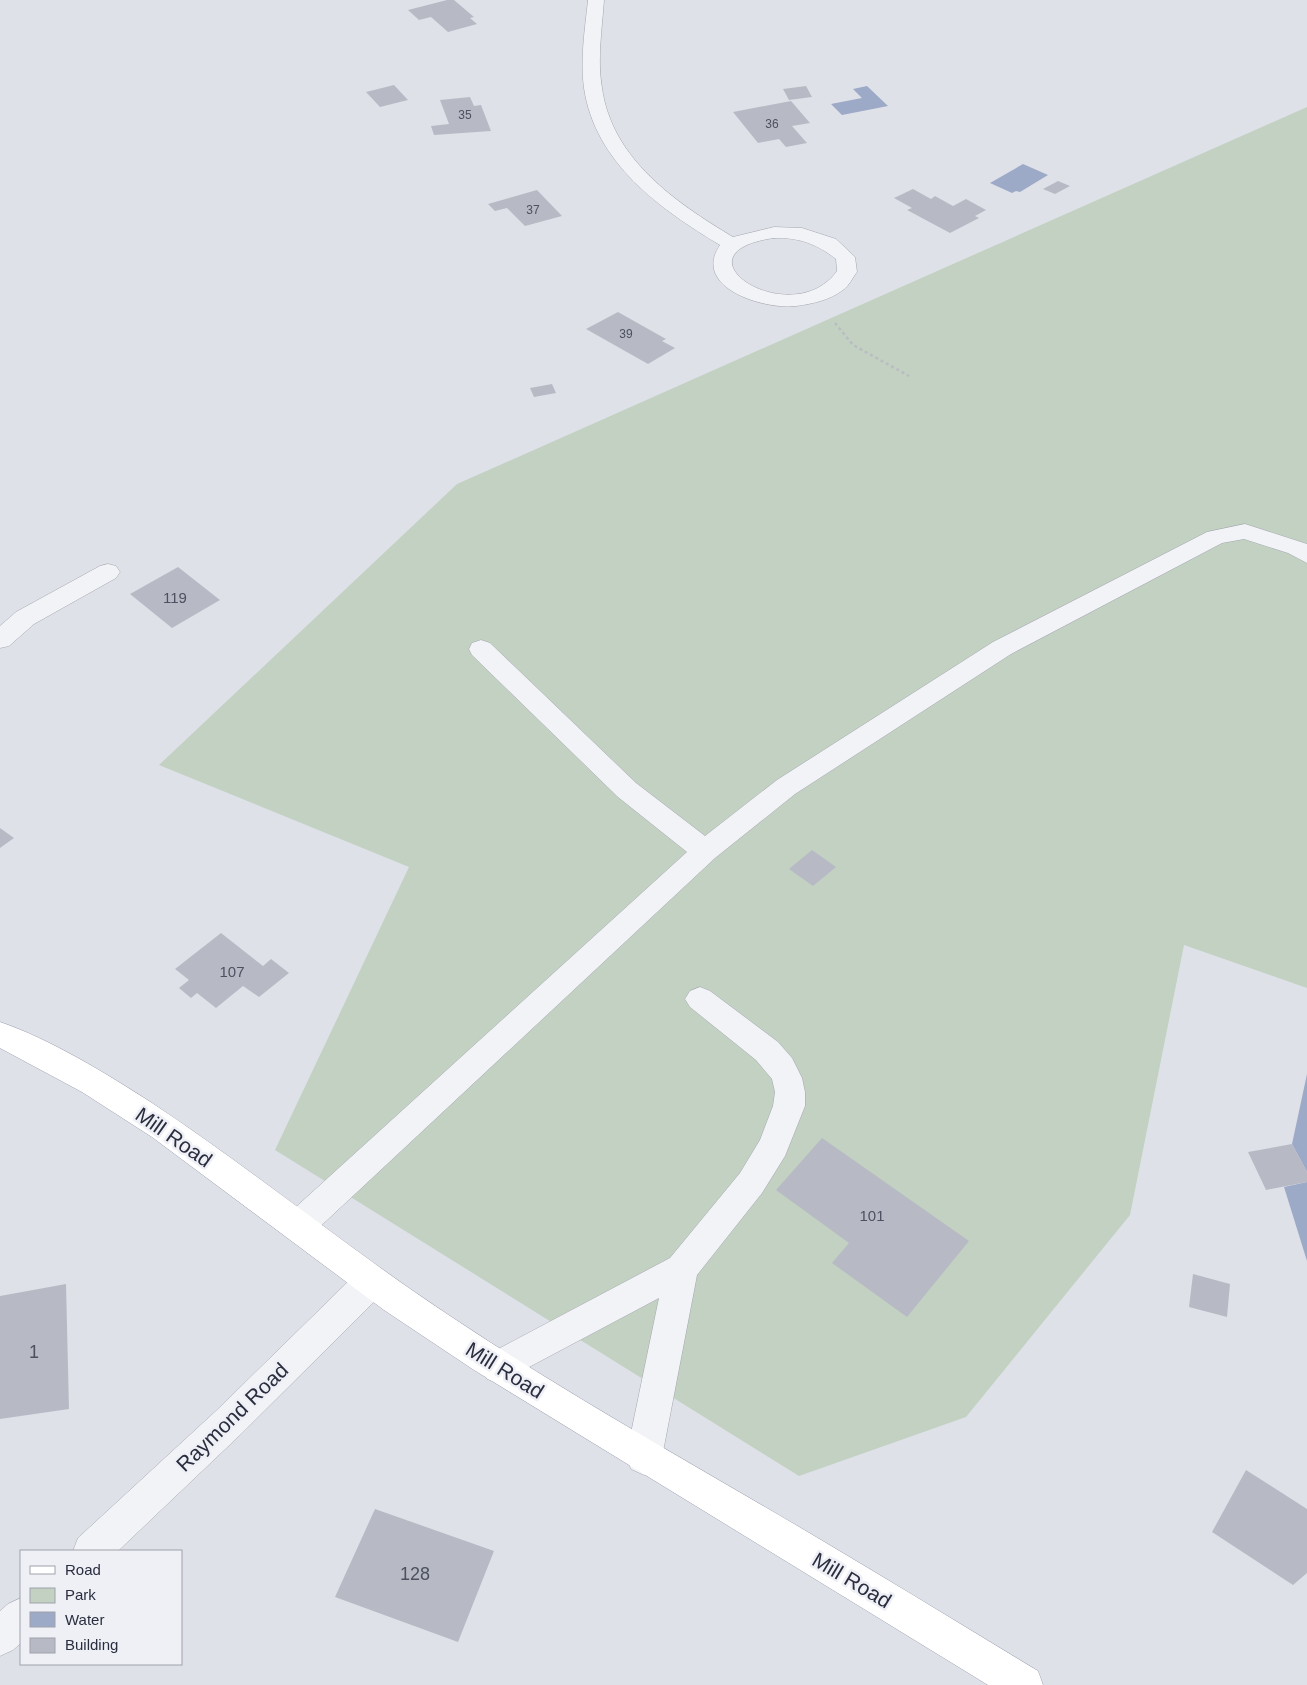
<svg xmlns="http://www.w3.org/2000/svg" width="1307" height="1685" font-family="Arial,sans-serif">
	<style>
		.green { fill: #c2d1c1 }
		.water { fill: #9ca9c7 }
		.building { fill: #b7bac4 }
		.lines { fill: none; stroke-linecap: round; stroke-linejoin: round }
		.minor-casing { stroke: #a5a7b2; stroke-width: 1 }
		.major-casing { stroke: #9fa4b3; stroke-width: 1 }
		.path { stroke: #babcc2; stroke-width: 2.5; stroke-dasharray: 3 3; stroke-linecap: butt }
		.minor { fill: #f2f3f6; fill-rule: evenodd }
		.major { fill: #fff; fill-rule: evenodd }
		.labels { text-anchor: middle; dominant-baseline: central; stroke-width: 5; stroke-linejoin: round; paint-order: stroke }
		.far-number-label { font-size: 12px; fill: #4c5060 }
		.number-label { font-size: 15px; fill: #4c5060 }
		.near-number-label { font-size: 18px; fill: #4c5060 }
		.near-street-label { font-size: 21px; fill: #292d3e; stroke: #eff0f6 }
	</style>
	<rect width="100%" height="100%" fill="#dfe1e8"/>
	<!-- green -->
	<path class="green" d="M 1307,107 L 1307,988 L 1184,945 L 1130,1215 L 966,1417 L 799,1476 L 275,1150 L 409,867 L 159,765 L 457,484 Z"/>
	<!-- water -->
	<path class="water" d="M 867,86 L 888,106 L 842,115 L 831,104 L 862,98 L 853,89 Z
		M 1023,164 L 1048,175 L 1020,192 L 1016,191 L 1012,193 L 990,183 Z
		M 1307,1074 L 1307,1172 L 1292,1144 Z
		M 1307,1182 L 1307,1261 L 1284,1187 Z"/>
	<!-- building -->
	<path class="building" d="M 447,0 L 454,0 L 474,17 L 470,18 L 477,24 L 448,32 L 431,17 L 419,20 L 408,10 Z
		M 394,85 L 408,100 L 380,107 L 366,92 Z
		M 806,86 L 812,97 L 789,100 L 783,89 Z
		M 470,97 L 474,106 L 481,105 L 491,131 L 434,135 L 431,126 L 449,124 L 440,100 Z
		M 791,101 L 810,123 L 792,126 L 807,143 L 786,147 L 779,139 L 758,143 L 733,112 Z
		M 1058,181 L 1070,186 L 1055,194 L 1043,189 Z
		M 913,189 L 931,199 L 935,196 L 953,206 L 966,199 L 986,210 L 975,216 L 979,218 L 950,233 L 907,210 L 912,208 L 894,198 Z
		M 537,190 L 562,216 L 525,226 L 507,208 L 495,211 L 488,204 Z
		M 618,312 L 666,339 L 662,341 L 675,348 L 648,364 L 586,329 Z
		M 552,384 L 556,393 L 534,397 L 530,388 Z
		M 178,567 L 220,600 L 172,628 L 130,594 Z
		M 0,828 L 14,838 L 0,848 Z
		M 812,850 L 836,867 L 813,886 L 789,869 Z
		M 221,933 L 263,966 L 271,959 L 289,973 L 259,997 L 243,986 L 216,1008 L 197,993 L 191,998 L 179,988 L 189,980 L 175,969 Z
		M 822,1138 L 969,1241 L 907,1317 L 832,1263 L 849,1243 L 776,1190 Z
		M 1292,1144 L 1307,1172 L 1307,1182 L 1266,1190 L 1248,1152 Z
		M 1193,1274 L 1230,1284 L 1227,1317 L 1189,1307 Z
		M 66,1284 L 69,1409 L 0,1419 L 0,1296 Z
		M 1246,1470 L 1307,1509 L 1307,1573 L 1293,1585 L 1212,1532 Z
		M 375,1509 L 494,1551 L 458,1642 L 335,1597 Z"/>
	<g class="lines">
		<defs>
			<path id="minor" d="M 588,0 L 604,0 C 602,29 597,59 602,88 C 612,159 675,202 733,237 L 774,227 L 802,228 L 836,239 L 855,257 L 857,272 C 853,277 849,286 843,290 C 830,300 812,304 796,306 C 765,310 691,288 720,245 C 660,209 595,163 584,88 C 580,59 585,29 588,0 ZM 774,238 C 798,237 817,244 836,259 L 837,271 C 792,334 667,253 774,238 Z
				M 1245,524 L 1307,544 L 1307,563 L 1288,553 L 1244,539 L 1222,543 L 1011,654 L 795,794 L 715,858 L 310,1236 L 298,1241 L 286,1236 L 282,1226 L 286,1216 L 687,852 L 618,797 L 472,655 L 469,649 L 472,643 L 481,640 L 490,643 L 636,783 L 705,836 L 777,780 L 993,642 L 1207,532 Z
				M 108,564 L 116,566 L 120,572 L 116,578 L 34,624 L 9,646 L 0,648 L 0,626 L 16,612 L 100,566 Z
				M 700,987 L 710,991 L 778,1042 L 792,1058 L 802,1078 L 805,1092 L 805,1106 L 785,1156 L 762,1193 L 697,1275 L 662,1457 L 657,1469 L 644,1475 L 631,1469 L 626,1457 L 659,1298 L 499,1383 L 487,1379 L 482,1367 L 487,1355 L 670,1258 L 740,1173 L 760,1140 L 773,1106 L 775,1092 L 772,1079 L 756,1060 L 690,1007 L 685,999 L 690,991 Z
				M 371,1267 L 383,1271 L 388,1282 L 383,1293 L 241,1434 L 118,1551 L 73,1551 L 78,1538 L 217,1410 L 359,1271 Z
				M 21,1598 L 21,1643 L 13,1650 L 0,1656 L 0,1611 L 8,1604 Z"/>
			<path id="major" d="M 0,1022 C 50,1039 107,1074 152,1103 C 253,1170 346,1247 447,1314 C 565,1393 689,1462 811,1534 C 887,1579 962,1625 1038,1671 L 1043,1685 L 988,1685 L 474,1370 L 384,1310 L 152,1137 L 82,1092 L 0,1048 Z"/>
		</defs>
		<!-- minor casing -->
		<use href="#minor" class="minor-casing"/>
		<!-- major casing -->
		<use href="#major" class="major-casing"/>
		<!-- path -->
		<path class="path" d="M 835,323 L 853,345 L 909,376"/>
		<!-- minor -->
		<use href="#minor" class="minor"/>
		<!-- major -->
		<use href="#major" class="major"/>
	</g>
	<g class="labels">
		<!-- far-number labels -->
		<g class="far-number-label">
			<text x="465" y="115">35</text>
			<text x="772" y="124">36</text>
			<text x="533" y="210">37</text>
			<text x="626" y="334">39</text>
		</g>
		<!-- number labels -->
		<g class="number-label">
			<text x="175" y="597">119</text>
			<text x="232" y="971">107</text>
			<text x="872" y="1215">101</text>
		</g>
		<!-- near-number labels -->
		<g class="near-number-label">
			<text x="34" y="1352">1</text>
			<text x="415" y="1574">128</text>
		</g>
		<!-- near-street labels -->
		<g class="near-street-label">
			<text transform="translate(174 1137) rotate(35)">Mill Road</text>
			<text transform="translate(505 1370) rotate(32)">Mill Road</text>
			<text transform="translate(232 1417) rotate(-44)">Raymond Road</text>
			<text transform="translate(852 1580) rotate(31)">Mill Road</text>
		</g>
	</g>
	<!-- legend -->
	<rect x="20" y="1550" width="162" height="115" fill="#eff0f6" stroke="#a0a2ac"/>
	<rect x="30" y="1566" width="25" height="8" fill="#ffffff" stroke="#a0a2ac"/>
	<text x="65" y="1575" font-size="15" fill="#292d3e">Road</text>
	<rect x="30" y="1588" width="25" height="15" fill="#c2d1c1" stroke="#a0a2ac"/>
	<text x="65" y="1600" font-size="15" fill="#292d3e">Park</text>
	<rect x="30" y="1612" width="25" height="15" fill="#9ca9c7" stroke="#a0a2ac"/>
	<text x="65" y="1625" font-size="15" fill="#292d3e">Water</text>
	<rect x="30" y="1638" width="25" height="15" fill="#b7bac4" stroke="#a0a2ac"/>
	<text x="65" y="1650" font-size="15" fill="#292d3e">Building</text>
</svg>
